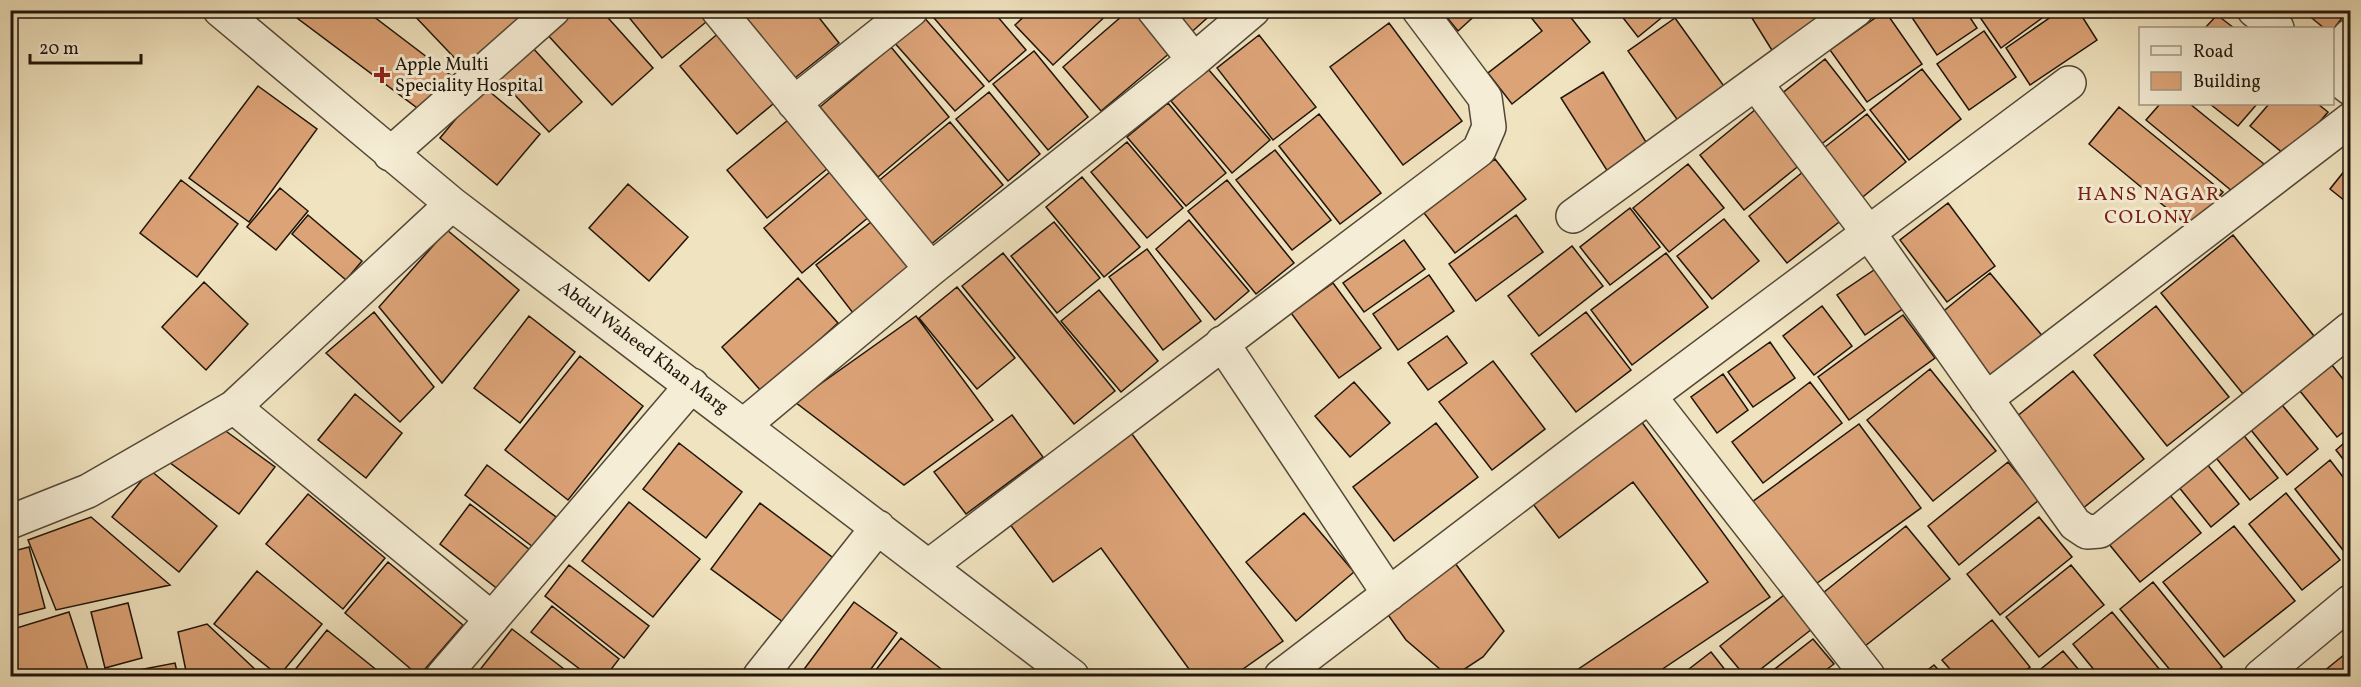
<svg xmlns="http://www.w3.org/2000/svg" width="2361" height="687" font-family="Vollkorn,serif">
	<style>
		.building { fill: #dca377; stroke: #1f150a; stroke-width: 1.5 }
		.lines { fill: none; stroke-linecap: round; stroke-linejoin: round }
		.minor-casing { stroke: #534837; stroke-width: 36 }
		.minor { stroke: #f5edd5; stroke-width: 33 }
		.poi-dot { fill: #8f2418; stroke: #f5edd5; stroke-width: 2 }
		.labels { text-anchor: middle; dominant-baseline: central; stroke-width: 6; stroke-linejoin: round; paint-order: stroke }
		.poi-label { font-size: 18px; fill: #1f150a; stroke: #f5edd5; text-anchor: start }
		.street-label { font-size: 18px; fill: #1f150a; stroke: #f5edd5 }
		.neighbourhood-label { font-size: 20px; letter-spacing: 1.5px; fill: #7a1f14; stroke: #f5edd5 }
	</style>
	<rect width="100%" height="100%" fill="#f0e3bf"/>
	<filter id="stains"><feTurbulence type="fractalNoise" baseFrequency=".00333" numOctaves="4"/><feColorMatrix values="0 0 0 0 .2 0 0 0 0 .09 0 0 0 0 .02 0 0 0 .5 -.17"/></filter>
	<radialGradient id="worn" r=".72"><stop offset=".6" stop-color="#630" stop-opacity="0"/><stop offset="1" stop-color="#630" stop-opacity=".3"/></radialGradient>
	<!-- building -->
	<path class="building" d="M 296,10 L 365,10 L 457,80 L 420,110 L 293,15 Z
		M 409,10 L 529,10 L 466,70 Z
		M 569,10 L 601,10 L 653,68 L 612,105 L 545,32 Z
		M 623,10 L 704,10 L 711,18 L 662,58 Z
		M 813,10 L 839,43 L 786,85 L 727,11 Z
		M 992,10 L 1026,50 L 989,82 L 928,11 Z
		M 1031,10 L 1112,10 L 1053,65 L 1015,25 Z
		M 1129,10 L 1135,10 L 1171,52 L 1101,111 L 1063,67 Z
		M 1161,10 L 1216,10 L 1185,38 Z
		M 1441,10 L 1481,10 L 1458,31 Z
		M 1525,10 L 1565,10 L 1590,42 L 1512,104 L 1488,73 L 1542,31 Z
		M 1617,10 L 1671,10 L 1638,37 Z
		M 1747,10 L 1831,10 L 1778,60 Z
		M 1907,10 L 1965,10 L 1977,28 L 1937,55 Z
		M 1975,10 L 2053,10 L 2001,48 Z
		M 2061,10 L 2078,10 L 2097,40 L 2030,85 L 2006,48 Z
		M 2302,10 L 2348,10 L 2332,31 L 2332,28 L 2324,28 Z
		M 1885,11 L 1922,64 L 1867,102 L 1830,50 Z
		M 922,15 L 984,86 L 955,111 L 893,41 Z
		M 2217,15 L 2234,28 L 2205,28 Z
		M 1675,18 L 1726,89 L 1679,122 L 1628,51 Z
		M 1389,23 L 1462,121 L 1403,165 L 1330,67 Z
		M 721,31 L 779,99 L 737,134 L 680,66 Z
		M 1984,31 L 2016,77 L 1969,110 L 1937,64 Z
		M 1259,35 L 1316,107 L 1273,140 L 1217,68 Z
		M 532,47 L 582,102 L 549,132 L 499,78 Z
		M 891,47 L 949,117 L 878,177 L 820,107 Z
		M 1034,51 L 1088,117 L 1048,150 L 993,84 Z
		M 1825,59 L 1865,110 L 1819,146 L 1780,95 Z
		M 1208,69 L 1270,140 L 1232,173 L 1171,101 Z
		M 1922,69 L 1961,119 L 1909,160 L 1870,110 Z
		M 1603,72 L 1646,142 L 1608,172 L 1561,98 Z
		M 258,86 L 317,129 L 249,222 L 189,178 Z
		M 483,86 L 540,134 L 497,185 L 440,138 Z
		M 989,92 L 1040,154 L 1008,181 L 956,119 Z
		M 1168,103 L 1226,173 L 1186,206 L 1127,137 Z
		M 2160,104 L 2190,104 L 2264,164 L 2238,196 L 2146,120 Z
		M 2210,104 L 2257,104 L 2238,126 Z
		M 2269,104 L 2318,104 L 2328,112 L 2289,158 L 2250,126 Z
		M 2119,107 L 2223,192 L 2192,229 L 2089,144 Z
		M 1756,109 L 1801,164 L 1744,210 L 1700,155 Z
		M 1319,114 L 1381,193 L 1340,224 L 1279,146 Z
		M 1867,114 L 1906,162 L 1859,200 L 1820,151 Z
		M 793,116 L 833,164 L 767,218 L 727,170 Z
		M 950,122 L 1003,185 L 929,246 L 876,183 Z
		M 1127,142 L 1183,208 L 1147,238 L 1091,172 Z
		M 1275,150 L 1331,220 L 1292,250 L 1236,180 Z
		M 1495,159 L 1526,199 L 1455,253 L 1424,213 Z
		M 1688,164 L 1724,208 L 1669,252 L 1633,208 Z
		M 2350,164 L 2350,205 L 2330,189 Z
		M 831,171 L 870,216 L 802,273 L 764,228 Z
		M 1804,171 L 1843,219 L 1787,263 L 1749,216 Z
		M 1082,177 L 1140,247 L 1104,277 L 1046,207 Z
		M 181,180 L 238,224 L 197,277 L 140,233 Z
		M 1227,180 L 1294,263 L 1256,294 L 1188,211 Z
		M 628,184 L 688,237 L 649,281 L 589,228 Z
		M 280,188 L 308,211 L 276,250 L 247,227 Z
		M 1948,203 L 1995,266 L 1947,302 L 1900,240 Z
		M 1630,208 L 1660,247 L 1610,285 L 1580,247 Z
		M 308,215 L 362,261 L 346,280 L 292,234 Z
		M 880,215 L 917,262 L 853,313 L 816,265 Z
		M 1516,215 L 1543,252 L 1476,301 L 1449,264 Z
		M 1724,219 L 1759,261 L 1712,299 L 1677,256 Z
		M 1189,220 L 1249,291 L 1215,320 L 1156,249 Z
		M 1054,222 L 1100,278 L 1057,313 L 1011,256 Z
		M 447,230 L 519,290 L 442,383 L 379,307 Z
		M 2233,235 L 2314,336 L 2243,394 L 2161,293 Z
		M 1404,240 L 1425,269 L 1364,312 L 1343,283 Z
		M 1572,246 L 1603,286 L 1539,336 L 1508,296 Z
		M 1147,249 L 1201,321 L 1163,350 L 1109,277 Z
		M 1003,253 L 1115,391 L 1074,424 L 962,286 Z
		M 1666,253 L 1708,307 L 1632,365 L 1591,310 Z
		M 1877,268 L 1904,308 L 1865,335 L 1837,295 Z
		M 1990,273 L 2044,338 L 1993,379 L 1940,314 Z
		M 1429,275 L 1454,311 L 1398,350 L 1373,314 Z
		M 798,278 L 838,323 L 762,392 L 722,347 Z
		M 204,282 L 248,324 L 206,370 L 162,327 Z
		M 1333,283 L 1381,348 L 1339,378 L 1291,313 Z
		M 957,287 L 1015,358 L 977,389 L 919,318 Z
		M 1099,290 L 1158,361 L 1121,392 L 1061,321 Z
		M 1822,306 L 1852,346 L 1814,375 L 1783,336 Z
		M 2156,306 L 2229,397 L 2167,446 L 2094,355 Z
		M 374,312 L 434,387 L 400,422 L 326,353 Z
		M 1586,312 L 1631,370 L 1576,412 L 1531,354 Z
		M 1903,315 L 1935,358 L 1849,420 L 1818,377 Z
		M 529,316 L 575,352 L 520,423 L 474,388 Z
		M 916,316 L 993,420 L 904,485 L 795,402 Z
		M 1447,336 L 1467,363 L 1428,390 L 1408,363 Z
		M 1770,342 L 1795,378 L 1753,407 L 1728,372 Z
		M 580,356 L 643,406 L 568,500 L 505,450 Z
		M 1493,361 L 1545,429 L 1492,470 L 1439,402 Z
		M 2332,365 L 2350,388 L 2350,427 L 2337,437 L 2300,391 Z
		M 1930,369 L 1996,451 L 1933,501 L 1867,420 Z
		M 2073,371 L 2144,459 L 2082,509 L 2011,421 Z
		M 1723,374 L 1748,410 L 1717,433 L 1691,397 Z
		M 1354,382 L 1390,423 L 1350,457 L 1315,416 Z
		M 1810,382 L 1842,423 L 1763,483 L 1732,442 Z
		M 355,394 L 402,433 L 366,478 L 318,440 Z
		M 2278,400 L 2318,449 L 2287,475 L 2247,425 Z
		M 1012,415 L 1043,457 L 966,514 L 934,472 Z
		M 1638,417 L 1770,597 L 1652,676 L 1568,676 L 1708,582 L 1633,482 L 1559,538 L 1530,500 Z
		M 1436,423 L 1478,477 L 1394,541 L 1353,487 Z
		M 1859,424 L 1921,508 L 1813,586 L 1752,502 Z
		M 2237,427 L 2278,478 L 2250,500 L 2209,449 Z
		M 223,429 L 275,467 L 239,514 L 169,462 Z
		M 1129,430 L 1283,641 L 1233,676 L 1194,676 L 1101,548 L 1053,582 L 1006,519 Z
		M 2350,438 L 2350,468 L 2336,450 Z
		M 679,443 L 742,492 L 706,538 L 643,489 Z
		M 2202,458 L 2239,504 L 2211,527 L 2174,481 Z
		M 2330,460 L 2350,486 L 2350,559 L 2295,489 Z
		M 2008,462 L 2039,500 L 1959,565 L 1928,526 Z
		M 487,465 L 556,517 L 533,547 L 465,495 Z
		M 150,470 L 217,526 L 179,572 L 112,517 Z
		M 2165,489 L 2201,533 L 2140,582 L 2104,538 Z
		M 2286,493 L 2340,560 L 2302,590 L 2249,524 Z
		M 308,494 L 385,558 L 343,609 L 266,544 Z
		M 629,502 L 700,559 L 653,617 L 582,561 Z
		M 760,503 L 836,560 L 787,625 L 711,569 Z
		M 470,504 L 530,550 L 499,590 L 440,544 Z
		M 1304,513 L 1354,572 L 1296,621 L 1246,562 Z
		M 91,517 L 170,585 L 56,610 L 28,540 Z
		M 2039,517 L 2072,557 L 2000,615 L 1967,574 Z
		M 1906,526 L 1950,579 L 1860,650 L 1818,597 Z
		M 2234,526 L 2295,601 L 2224,657 L 2163,582 Z
		M 29,547 L 45,608 L 10,617 L 10,552 Z
		M 388,562 L 463,625 L 419,676 L 345,613 Z
		M 1455,563 L 1504,631 L 1483,657 L 1454,676 L 1448,676 L 1406,640 L 1386,612 Z
		M 569,565 L 649,626 L 624,658 L 545,596 Z
		M 2071,565 L 2104,605 L 2039,657 L 2006,617 Z
		M 257,571 L 322,624 L 279,676 L 214,624 Z
		M 2153,582 L 2222,667 L 2210,676 L 2175,676 L 2120,609 Z
		M 1784,595 L 1812,629 L 1752,676 L 1745,676 L 1720,646 Z
		M 854,602 L 897,633 L 866,676 L 799,676 Z
		M 128,603 L 142,658 L 105,668 L 91,612 Z
		M 552,606 L 619,659 L 606,676 L 589,676 L 531,632 Z
		M 69,612 L 90,676 L 10,676 L 10,630 Z
		M 2112,612 L 2165,676 L 2099,676 L 2073,644 Z
		M 1992,620 L 2030,667 L 2018,676 L 1956,676 L 1942,660 Z
		M 207,624 L 262,676 L 187,676 L 178,632 Z
		M 512,629 L 573,676 L 475,676 Z
		M 327,630 L 384,676 L 290,676 Z
		M 901,638 L 949,675 L 948,676 L 871,676 Z
		M 1813,639 L 1834,664 L 1818,676 L 1766,676 Z
		M 2350,650 L 2350,676 L 2318,676 Z
		M 2063,651 L 2084,676 L 2038,676 L 2036,673 Z
		M 1711,652 L 1730,676 L 1680,676 Z
		M 175,663 L 178,676 L 107,676 Z
		M 1934,665 L 1944,676 L 1920,676 Z"/>
	<g class="lines">
		<defs>
			<path id="minor" d="M 220,10 L 452,204 L 1072,676
				M 718,10 L 931,269
				M 1154,10 L 1194,60
				M 2254,10 L 2277,28
				M 2332,57 L 2350,36
				M 2332,74 L 2350,88
				M 1756,84 L 1868,232 L 2075,524 L 2087,532 L 2100,531 L 2350,329
				M 794,103 L 911,10
				M 390,154 L 553,10
				M 452,204 L 234,407 L 492,619
				M 1573,216 L 1856,10
				M 1222,343 L 1389,594
				M 1650,397 L 1868,676
				M 1986,399 L 2350,120
				M 744,425 L 931,269 L 1194,60 L 1253,10
				M 10,522 L 88,491 L 234,407
				M 929,566 L 1479,150 L 1489,127 L 1485,98 L 1419,10
				M 443,676 L 692,385
				M 760,676 L 878,527
				M 1281,676 L 1584,445 L 2069,83
				M 2261,676 L 2350,602"/>
		</defs>
		<!-- minor casing -->
		<use href="#minor" class="minor-casing"/>
		<!-- minor -->
		<use href="#minor" class="minor"/>
	</g>
	<!-- markers -->
	<path class="poi-dot" d="M379 66h6v6h6v6h-6v6h-6v-6h-6v-6h6z"/>
	<g class="labels">
		<!-- poi labels -->
		<g class="poi-label">
			<text x="395" y="65">Apple Multi<tspan x="395" dy="21">Speciality Hospital</tspan></text>
		</g>
		<!-- street labels -->
		<g class="street-label">
			<text transform="translate(643 348) rotate(37)">Abdul Waheed Khan Marg</text>
		</g>
		<!-- neighbourhood labels -->
		<g class="neighbourhood-label">
			<text x="2149" y="195">HANS NAGAR<tspan x="2149" dy="23">COLONY</tspan></text>
		</g>
	</g>
	<!-- margin -->
	<rect width="2361" height="687" fill="none" stroke="#f0e3bf" stroke-width="36"/>
	<rect x="12" y="12" width="2337" height="663" fill="none" stroke="#1f150a" stroke-width="3"/>
	<rect x="18" y="18" width="2325" height="651" fill="none" stroke="#1f150a" stroke-width="1.5"/>
	<!-- legend -->
	<rect x="2139" y="27" width="195" height="78" fill="#f5edd5" stroke="#9f9784" stroke-width="1.5"/>
	<rect x="2151" y="46" width="30" height="9" fill="#f5edd5" stroke="#9f9784" stroke-width="1.5"/>
	<text x="2193" y="57" font-size="18" fill="#1f150a">Road</text>
	<rect x="2151" y="72" width="30" height="18" fill="#dca377" stroke="#9f9784" stroke-width="1.5"/>
	<text x="2193" y="87" font-size="18" fill="#1f150a">Building</text>
	<!-- scale -->
	<path d="M30 54v9h111v-9" fill="none" stroke="#1f150a" stroke-width="3"/>
	<text x="39" y="54" font-size="18" fill="#1f150a" stroke="#f5edd5" stroke-width="4.5" paint-order="stroke">20 m</text>
	<rect width="100%" height="100%" filter="url(#stains)"/>
	<rect width="100%" height="100%" fill="url(#worn)"/>
</svg>
